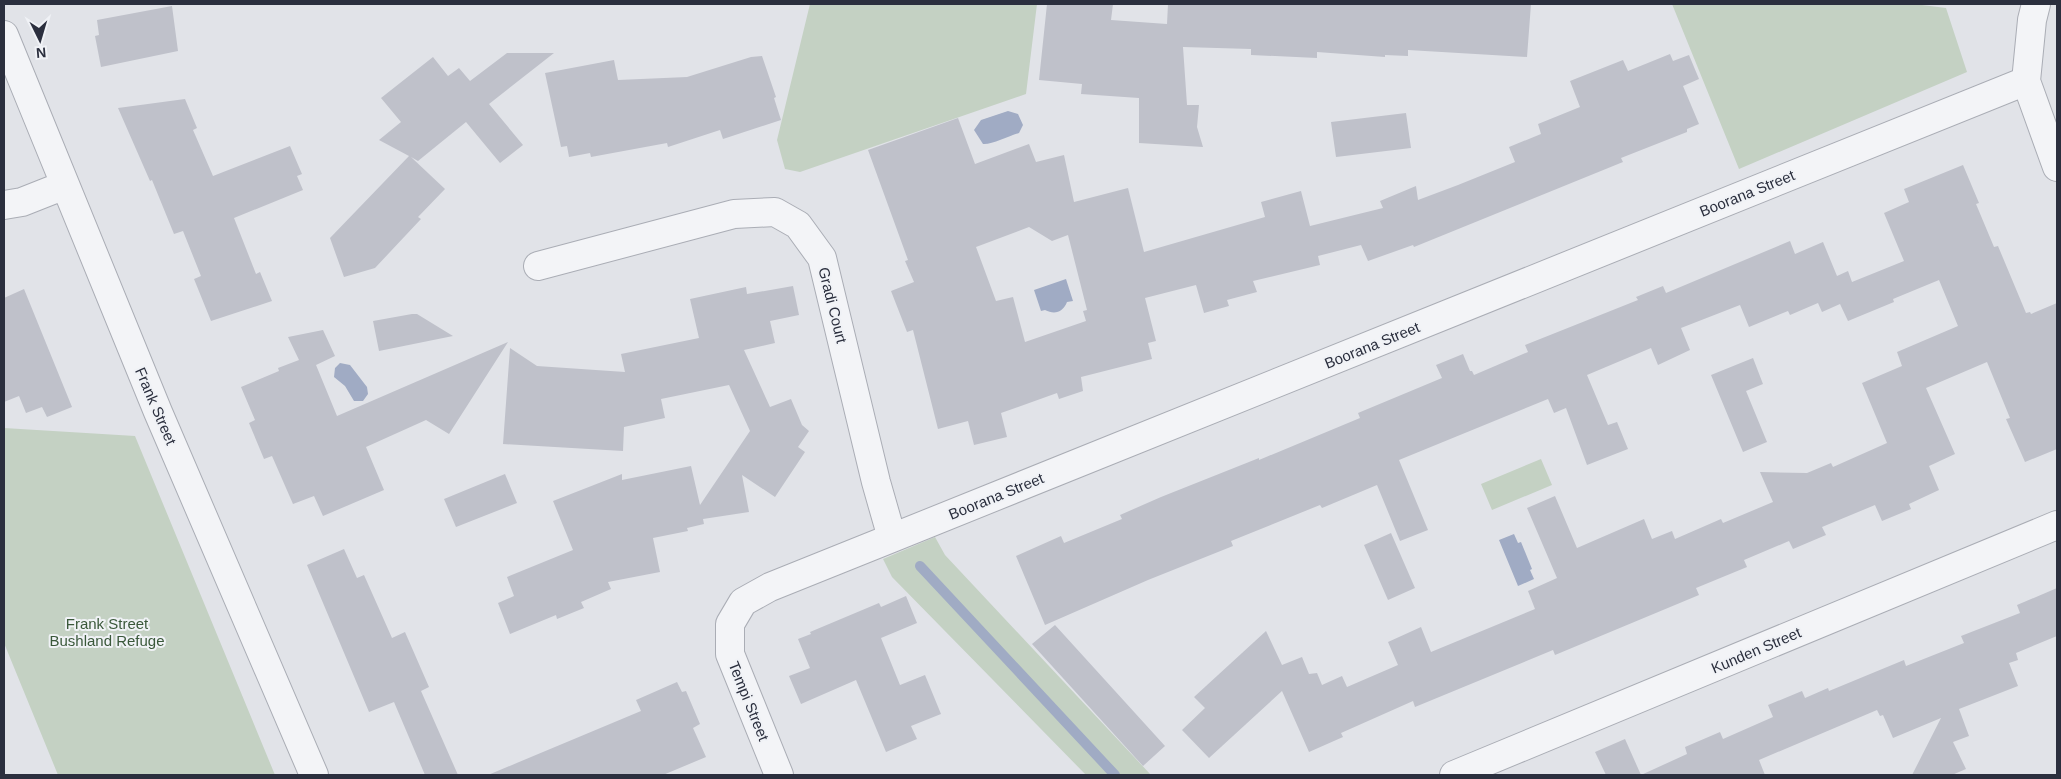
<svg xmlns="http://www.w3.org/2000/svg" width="2061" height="779" font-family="Arial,sans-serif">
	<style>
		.green { fill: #c4d1c3 }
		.water { fill: #a0abc4 }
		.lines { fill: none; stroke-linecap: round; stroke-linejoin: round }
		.stream { stroke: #a0abc4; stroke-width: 10 }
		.building { fill: #bfc1ca; fill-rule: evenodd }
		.minor-casing { stroke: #aaadb5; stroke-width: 30 }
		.minor { stroke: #f3f4f7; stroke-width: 28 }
		.labels { text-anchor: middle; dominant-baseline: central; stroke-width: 4; stroke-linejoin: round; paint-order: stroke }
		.street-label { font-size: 15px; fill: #2b2f3e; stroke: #f0f2f6 }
		.park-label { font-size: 15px; fill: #3a583a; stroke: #f0f2f6 }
	</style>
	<rect width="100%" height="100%" fill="#e1e3e8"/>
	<!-- green -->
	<path class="green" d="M 810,4 L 1037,4 L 1026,94 L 800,172 L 785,169 L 777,140 Z
		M 1672,4 L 1914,4 L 1946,8 L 1967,72 L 1739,169 Z
		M 4,428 L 135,436 L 275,775 L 58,775 L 4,643 Z
		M 1541,459 L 1552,485 L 1492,510 L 1481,484 Z
		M 935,537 L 945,555 L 1151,775 L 1086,775 L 892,577 L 883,559 Z"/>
	<!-- water -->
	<path class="water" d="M 1008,111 L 1018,114 L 1023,125 L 1019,133 C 1009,136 991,145 983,144 L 974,130 L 981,120 Z
		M 1066,279 L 1073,301 L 1067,302 C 1063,312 1055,315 1045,310 L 1041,311 L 1034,290 Z
		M 340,363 L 350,365 L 367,387 L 368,394 L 363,401 L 354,401 L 345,386 L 334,377 L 335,368 Z
		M 1514,534 L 1518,543 L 1521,542 L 1532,569 L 1530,570 L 1534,579 L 1518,586 L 1499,540 Z"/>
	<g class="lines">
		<!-- stream -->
		<path class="stream" d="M 920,566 L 1115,775"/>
	</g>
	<!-- building -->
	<path class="building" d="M 1047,4 L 1113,4 L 1111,20 L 1167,24 L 1168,4 L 1531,4 L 1527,57 L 1408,50 L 1408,56 L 1385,55 L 1385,57 L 1317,52 L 1317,58 L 1251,55 L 1251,49 L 1183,47 L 1187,105 L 1199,105 L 1197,127 L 1203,147 L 1139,143 L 1139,98 L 1081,94 L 1082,84 L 1039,80 Z
		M 172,6 L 178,51 L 101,67 L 95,36 L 99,35 L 97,20 Z
		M 507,53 L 554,53 L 489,104 L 523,145 L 500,163 L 466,122 L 418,161 L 411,157 L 445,189 L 418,217 L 421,219 L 375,268 L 344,277 L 330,238 L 409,156 L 379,140 L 401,122 L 381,98 L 433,57 L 448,76 L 459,68 L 470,81 Z
		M 1670,54 L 1673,61 L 1689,55 L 1699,79 L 1683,86 L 1699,124 L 1687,129 L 1687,132 L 1621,158 L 1623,162 L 1414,247 L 1413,245 L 1368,261 L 1361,245 L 1318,256 L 1320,265 L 1253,281 L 1257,292 L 1227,300 L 1229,306 L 1204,313 L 1196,285 L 1145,298 L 1156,341 L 1148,343 L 1152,359 L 1081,377 L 1083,391 L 1059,399 L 1057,393 L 1001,413 L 1007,437 L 974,445 L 968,421 L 938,429 L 913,330 L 907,332 L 891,291 L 914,282 L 905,261 L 908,260 L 868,150 L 958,118 L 975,164 L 1029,144 L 1036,162 L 1064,155 L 1074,202 L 1128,188 L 1144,252 L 1265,217 L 1261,202 L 1301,191 L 1310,226 L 1383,208 L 1380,201 L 1416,186 L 1418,200 L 1458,185 L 1515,162 L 1509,147 L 1541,134 L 1538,124 L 1580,107 L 1570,81 L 1623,60 L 1628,71 ZM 1029,227 L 1052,241 L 1068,235 L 1087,310 L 1083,311 L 1086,321 L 1025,342 L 1013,297 L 996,301 L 976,247 Z
		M 762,56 L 776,97 L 774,98 L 781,120 L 723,139 L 720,130 L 668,147 L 667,143 L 591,157 L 590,153 L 569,157 L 567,146 L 561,147 L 545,73 L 614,60 L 618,80 L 687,77 L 751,57 Z
		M 185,99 L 197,128 L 193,130 L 213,176 L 290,146 L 302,174 L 297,176 L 303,190 L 234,218 L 256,274 L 260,272 L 272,301 L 211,321 L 194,279 L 201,276 L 183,231 L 174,234 L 152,180 L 150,181 L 118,108 Z
		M 1406,113 L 1411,148 L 1336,157 L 1331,122 Z
		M 1963,165 L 1979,203 L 1976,204 L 1994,247 L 1998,246 L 2026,313 L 2030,312 L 2031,314 L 2057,303 L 2057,449 L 2025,462 L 2006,419 L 2010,418 L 1987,362 L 1926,388 L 1955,454 L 1929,466 L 1939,490 L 1909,504 L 1911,509 L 1882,521 L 1875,505 L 1822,527 L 1826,535 L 1793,549 L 1789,541 L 1744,560 L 1747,567 L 1696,588 L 1699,595 L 1555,655 L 1553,650 L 1415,707 L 1413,701 L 1341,733 L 1343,737 L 1309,752 L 1282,691 L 1209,758 L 1182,730 L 1205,708 L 1194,697 L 1266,631 L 1282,665 L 1302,657 L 1309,674 L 1317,673 L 1322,685 L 1342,676 L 1347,687 L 1398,665 L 1388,642 L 1421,627 L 1431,652 L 1535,609 L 1528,591 L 1557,578 L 1527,508 L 1555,496 L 1577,548 L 1644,519 L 1652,539 L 1672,531 L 1675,539 L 1721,519 L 1723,523 L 1773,502 L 1760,472 L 1807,473 L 1831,463 L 1833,467 L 1887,443 L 1862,383 L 1902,366 L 1897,352 L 1958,326 L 1939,280 L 1893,299 L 1894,302 L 1848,321 L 1840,304 L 1822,312 L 1818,303 L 1790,315 L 1788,311 L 1749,327 L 1740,305 L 1681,328 L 1690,350 L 1658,365 L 1651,348 L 1587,375 L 1608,425 L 1617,422 L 1628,449 L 1587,465 L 1566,408 L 1554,413 L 1548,399 L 1399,460 L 1428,530 L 1400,541 L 1377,485 L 1322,508 L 1320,505 L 1231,541 L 1233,546 L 1148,580 L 1045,625 L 1016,556 L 1061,536 L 1064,543 L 1122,519 L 1120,515 L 1161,497 L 1259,458 L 1259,460 L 1360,418 L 1358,413 L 1442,378 L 1436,365 L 1463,354 L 1470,371 L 1472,371 L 1474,375 L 1528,352 L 1525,345 L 1638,300 L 1636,297 L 1663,286 L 1666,293 L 1790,241 L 1795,254 L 1823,242 L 1837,276 L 1848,271 L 1852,282 L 1904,261 L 1884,213 L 1909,202 L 1904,189 Z
		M 793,286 L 799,315 L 770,321 L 775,343 L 744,350 L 770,407 L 791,399 L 802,425 L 809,431 L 798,447 L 805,452 L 775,497 L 742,475 L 749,512 L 703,519 L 704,524 L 687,528 L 688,531 L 653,538 L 660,572 L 608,582 L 611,589 L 581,602 L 584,608 L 557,619 L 556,615 L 510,634 L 498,603 L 514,596 L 507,577 L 573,550 L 553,501 L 622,474 L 622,480 L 691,466 L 700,505 L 750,431 L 729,385 L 661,399 L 665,418 L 624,427 L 623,451 L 503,444 L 510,348 L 537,366 L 625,372 L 621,354 L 699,338 L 690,299 L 746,287 L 747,294 Z
		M 24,289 L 72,407 L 47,417 L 42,407 L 26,413 L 19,396 L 4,402 L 4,298 Z
		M 412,314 L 417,314 L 453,336 L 379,351 L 373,321 Z
		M 323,330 L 335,356 L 316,365 L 337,416 L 508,342 L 449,434 L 426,420 L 366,447 L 384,490 L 323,516 L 314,496 L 293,504 L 272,456 L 264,459 L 249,423 L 255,420 L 241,387 L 279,371 L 278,368 L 299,360 L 288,337 Z
		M 1753,358 L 1763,384 L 1746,391 L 1767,442 L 1743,452 L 1711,375 Z
		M 505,474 L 517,503 L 456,527 L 444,499 Z
		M 1391,533 L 1415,588 L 1388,600 L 1364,545 Z
		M 344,549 L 357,578 L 364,575 L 392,638 L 405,632 L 429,687 L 421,691 L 458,775 L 425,775 L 394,702 L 369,712 L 307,565 Z
		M 2057,588 L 2057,636 L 2016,653 L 2018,660 L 2009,663 L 2018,686 L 1959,709 L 1969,736 L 1953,742 L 1966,769 L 1952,775 L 1912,775 L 1941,718 L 1893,738 L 1883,715 L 1880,716 L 1877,710 L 1759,760 L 1765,775 L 1606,775 L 1595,752 L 1625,739 L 1641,775 L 1687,754 L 1685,747 L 1720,732 L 1723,739 L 1773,717 L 1768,705 L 1802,691 L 1805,698 L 1828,688 L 1829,691 L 1904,660 L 1906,666 L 1964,643 L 1961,636 L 2020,613 L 2017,605 Z
		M 906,596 L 917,623 L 881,638 L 900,685 L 925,675 L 941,714 L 911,726 L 917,739 L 886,752 L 856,680 L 801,704 L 789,676 L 810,668 L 798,639 L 811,634 L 810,632 L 879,603 L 881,607 Z
		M 1055,625 L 1165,746 L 1143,766 L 1032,644 Z
		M 677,682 L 682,692 L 686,691 L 700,724 L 693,728 L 706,757 L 663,775 L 488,775 L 641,711 L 636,700 Z"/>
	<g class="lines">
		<defs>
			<path id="minor" d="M 2036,4 L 2032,20 L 2026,81 L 2057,167
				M 4,35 L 158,412 L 314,775
				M 4,205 L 22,202 L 65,185
				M 538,266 L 734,214 L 775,212 L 798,225 L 822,258 L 876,482 L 892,538
				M 779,775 L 730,654 L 730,624 L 743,602 L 770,587 L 892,538 L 2026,81
				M 1454,775 L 2057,525"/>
		</defs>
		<!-- minor casing -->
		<use href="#minor" class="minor-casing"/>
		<!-- minor -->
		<use href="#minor" class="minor"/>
	</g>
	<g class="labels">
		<!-- street labels -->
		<g class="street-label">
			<text transform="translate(1747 193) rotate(-22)">Boorana Street</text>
			<text transform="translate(833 305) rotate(76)">Gradi Court</text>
			<text transform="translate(1372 345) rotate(-22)">Boorana Street</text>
			<text transform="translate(156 406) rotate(67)">Frank Street</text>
			<text transform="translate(996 496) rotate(-22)">Boorana Street</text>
			<text transform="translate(1756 650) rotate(-23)">Kunden Street</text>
			<text transform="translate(749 701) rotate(68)">Tempi Street</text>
		</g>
		<!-- park labels -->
		<g class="park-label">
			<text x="107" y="623">Frank Street<tspan x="107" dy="17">Bushland Refuge</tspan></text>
		</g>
	</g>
	<!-- border -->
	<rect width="2061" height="779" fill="none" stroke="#2b2f3e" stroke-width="10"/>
	<!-- north arrow -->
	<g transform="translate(40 40) rotate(175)" stroke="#f0f2f6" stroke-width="4" paint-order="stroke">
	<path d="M0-4L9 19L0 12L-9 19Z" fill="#2b2f3e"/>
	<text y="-8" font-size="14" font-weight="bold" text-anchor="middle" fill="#2b2f3e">N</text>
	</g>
</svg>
